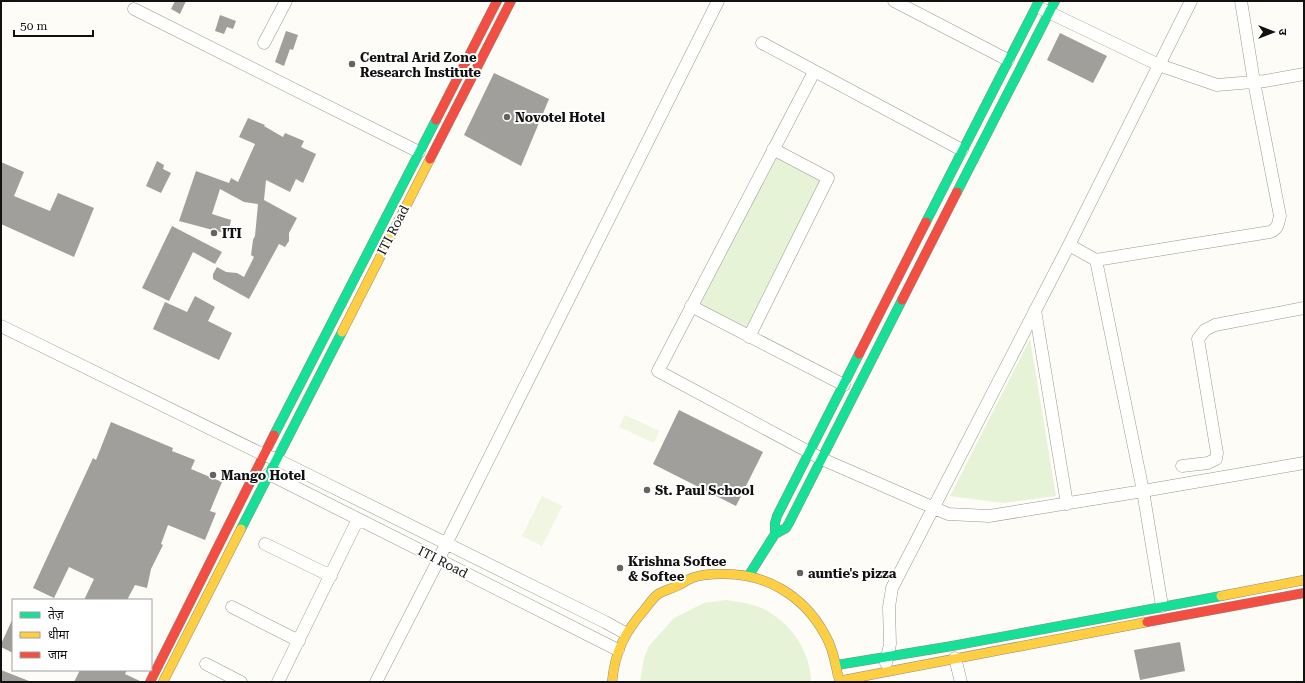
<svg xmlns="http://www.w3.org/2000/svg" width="1305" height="683" font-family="'Roboto Serif','Noto Sans Devanagari',serif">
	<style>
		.green { fill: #e7f3d7 }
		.pitch { fill: #f0f6e1 }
		.building { fill: #a19f9c }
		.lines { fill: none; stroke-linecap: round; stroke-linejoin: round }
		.street-casing { stroke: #979795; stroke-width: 13 }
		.fast-casing { stroke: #8e8d8b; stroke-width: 10 }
		.slow-casing { stroke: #8e8d8b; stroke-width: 10 }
		.jam-casing { stroke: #8e8d8b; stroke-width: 10 }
		.street { stroke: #fffffe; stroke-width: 12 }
		.fast { stroke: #16e098; stroke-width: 9 }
		.slow { stroke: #ffcf43; stroke-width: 9 }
		.jam { stroke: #f24e42; stroke-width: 9 }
		.poi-dot { fill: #646362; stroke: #fff; stroke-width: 1.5 }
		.labels { text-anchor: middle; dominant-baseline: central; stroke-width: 4; stroke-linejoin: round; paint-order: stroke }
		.poi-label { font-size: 13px; font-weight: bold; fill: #111; stroke: #fff; text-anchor: start }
		.street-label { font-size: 13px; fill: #111; stroke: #fff }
	</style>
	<rect width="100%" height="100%" fill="#fdfcf7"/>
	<!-- green -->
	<path class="green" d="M 775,154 L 823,178 L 746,331 L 699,307 Z
		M 1030,339 L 1056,496 L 1003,503 L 950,496 Z
		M 726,600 C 738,602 749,603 759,607 C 788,619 811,650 811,682 L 640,682 L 644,658 L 649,646 L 674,618 L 704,603 Z"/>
	<!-- pitch -->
	<path class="pitch" d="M 625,415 L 659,431 L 654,443 L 619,427 Z
		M 542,496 L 562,506 L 542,546 L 522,536 Z"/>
	<!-- building -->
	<path class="building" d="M 175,1 L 186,1 L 180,14 L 171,9 Z
		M 220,15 L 236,21 L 233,29 L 227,27 L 224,34 L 215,31 Z
		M 286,31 L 298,35 L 293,50 L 290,49 L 284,66 L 275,62 Z
		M 1060,33 L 1107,56 L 1093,83 L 1047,60 Z
		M 494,73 L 549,99 L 521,166 L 464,135 Z
		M 248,118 L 265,125 L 264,126 L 283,137 L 285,133 L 304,141 L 301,147 L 316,154 L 303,183 L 296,179 L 290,192 L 266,180 L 264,200 L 297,218 L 289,233 L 289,241 L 285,247 L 279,244 L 249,299 L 213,279 L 213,274 L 217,267 L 226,272 L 237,273 L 244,277 L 254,257 L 251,255 L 253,240 L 255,236 L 258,204 L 244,202 L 220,189 L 212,214 L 231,220 L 228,234 L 179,221 L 196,171 L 229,183 L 231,178 L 238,182 L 255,144 L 239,137 Z
		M 157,161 L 164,165 L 163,169 L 171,173 L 161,193 L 146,186 Z
		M 1,162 L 24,172 L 14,196 L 50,211 L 58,193 L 94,208 L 74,257 L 1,224 Z
		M 172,226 L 222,252 L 215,264 L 193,252 L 169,301 L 142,288 Z
		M 195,296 L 215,307 L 208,321 L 232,333 L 219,360 L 153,329 L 165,302 L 187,312 Z
		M 679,410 L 763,452 L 736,506 L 653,464 Z
		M 111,422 L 173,448 L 172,451 L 195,460 L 191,469 L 222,482 L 210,511 L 216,513 L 205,540 L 168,525 L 161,544 L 163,545 L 151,569 L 147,588 L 135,585 L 127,600 L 84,600 L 94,579 L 69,567 L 54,598 L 33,588 L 93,458 L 96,460 Z
		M 13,618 L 13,653 L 1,647 L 1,644 Z
		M 1180,642 L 1185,671 L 1140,680 L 1134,650 Z
		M 1,670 L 29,681 L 29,682 L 1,682 Z
		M 80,670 L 127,670 L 125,674 L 140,681 L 74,682 Z"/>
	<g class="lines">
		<defs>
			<path id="street" d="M 894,1 L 1008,60
				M 134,9 L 419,152
				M 1042,9 L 1159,65 L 1217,85 L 1265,81 L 1304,74
				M 264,43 L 286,1
				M 762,43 L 962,150
				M 814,72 L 658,371 L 822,459 L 948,514 L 989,516 L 1143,491 L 1304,463
				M 1069,245 L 1096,260 L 1143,491 L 1162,606
				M 1096,260 L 1270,232 C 1278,229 1278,224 1280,216 L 1254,82 L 1241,1
				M 691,306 L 844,385
				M 1035,310 L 1067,504
				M 1,326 L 264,455 L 276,459 L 605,622 L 625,633
				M 749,337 L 828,178 L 773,149
				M 1182,466 L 1208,463 L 1216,459 L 1217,453 L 1198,339 L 1205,330 L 1215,325 L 1304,308
				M 269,474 L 618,650
				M 265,544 L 331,576
				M 232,607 L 299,641
				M 955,658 L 961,682
				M 886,663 L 890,644 L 889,607 L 892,588 L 1069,245 L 1191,1
				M 206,664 L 241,682
				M 278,682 L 358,519
				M 376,682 L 439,559 L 446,544 L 718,1"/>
			<path id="fast" d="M 957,192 L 1055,1
				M 926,222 L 1039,1
				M 274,435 L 436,120
				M 241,529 L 342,332
				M 775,534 L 786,528 L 789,523 L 902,300
				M 749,575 L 775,534 L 775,523 L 777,516 L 859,354
				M 837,665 L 952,646 L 1221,596"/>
			<path id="slow" d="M 342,332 L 430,159
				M 1221,596 L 1304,580
				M 839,681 L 1147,622
				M 163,682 L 241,529
				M 612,682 C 615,651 625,632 645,609 C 649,604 652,599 657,595 C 663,590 672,589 679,585 C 683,583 687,580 692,578 C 702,574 712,574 722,574 C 765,573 803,595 824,633 C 832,646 835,661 838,676"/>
			<path id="jam" d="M 436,120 L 497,1
				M 430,159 L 511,1
				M 902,300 L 957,192
				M 859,354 L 926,222
				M 1147,622 L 1304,593
				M 150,682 L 274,435"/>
		</defs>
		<!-- street casing -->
		<use href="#street" class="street-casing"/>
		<!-- fast casing -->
		<use href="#fast" class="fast-casing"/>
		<!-- slow casing -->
		<use href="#slow" class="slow-casing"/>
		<!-- jam casing -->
		<use href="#jam" class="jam-casing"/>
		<!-- street -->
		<use href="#street" class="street"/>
		<!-- fast -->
		<use href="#fast" class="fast"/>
		<!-- slow -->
		<use href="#slow" class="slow"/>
		<!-- jam -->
		<use href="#jam" class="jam"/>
	</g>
	<!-- markers -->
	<g class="poi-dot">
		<circle cx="352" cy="64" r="4"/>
		<circle cx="507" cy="117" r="4"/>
		<circle cx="214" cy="233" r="4"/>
		<circle cx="213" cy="475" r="4"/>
		<circle cx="647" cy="490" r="4"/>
		<circle cx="620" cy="568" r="4"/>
		<circle cx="800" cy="573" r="4"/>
	</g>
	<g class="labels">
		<!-- poi labels -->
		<g class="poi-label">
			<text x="360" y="57">Central Arid Zone<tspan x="360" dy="15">Research Institute</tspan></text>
			<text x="515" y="117">Novotel Hotel</text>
			<text x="222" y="233">ITI</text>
			<text x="221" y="475">Mango Hotel</text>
			<text x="655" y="490">St. Paul School</text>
			<text x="628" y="561">Krishna Softee<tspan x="628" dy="15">&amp; Softee</tspan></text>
			<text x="808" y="573">auntie's pizza</text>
		</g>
		<!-- street labels -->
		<g class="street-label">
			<text transform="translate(393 230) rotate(-63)">ITI Road</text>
			<text transform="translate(443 562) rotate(27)">ITI Road</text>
		</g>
	</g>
	<!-- border -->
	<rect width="1305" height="683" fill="none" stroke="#111111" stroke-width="4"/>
	<!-- legend -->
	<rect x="12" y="599" width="140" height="72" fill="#ffffff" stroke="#a0a0a0"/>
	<rect x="20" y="612" width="20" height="6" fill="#16e098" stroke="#a0a0a0"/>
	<text x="48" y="619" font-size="12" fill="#111111">तेज़</text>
	<rect x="20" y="632" width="20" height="6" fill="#ffcf43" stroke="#a0a0a0"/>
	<text x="48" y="639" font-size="12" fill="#111111">धीमा</text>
	<rect x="20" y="652" width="20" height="6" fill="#f24e42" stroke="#a0a0a0"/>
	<text x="48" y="659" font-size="12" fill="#111111">जाम</text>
	<!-- north arrow -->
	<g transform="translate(1273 32) rotate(90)" stroke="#ffffff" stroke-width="3" paint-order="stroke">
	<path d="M0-3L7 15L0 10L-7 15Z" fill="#111111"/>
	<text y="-6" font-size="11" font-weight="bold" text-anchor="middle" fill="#111111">उ</text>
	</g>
	<!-- scale -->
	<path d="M14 30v6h79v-6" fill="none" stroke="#111111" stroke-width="2"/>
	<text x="20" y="30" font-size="12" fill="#111111" stroke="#ffffff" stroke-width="3" paint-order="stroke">50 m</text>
</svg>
